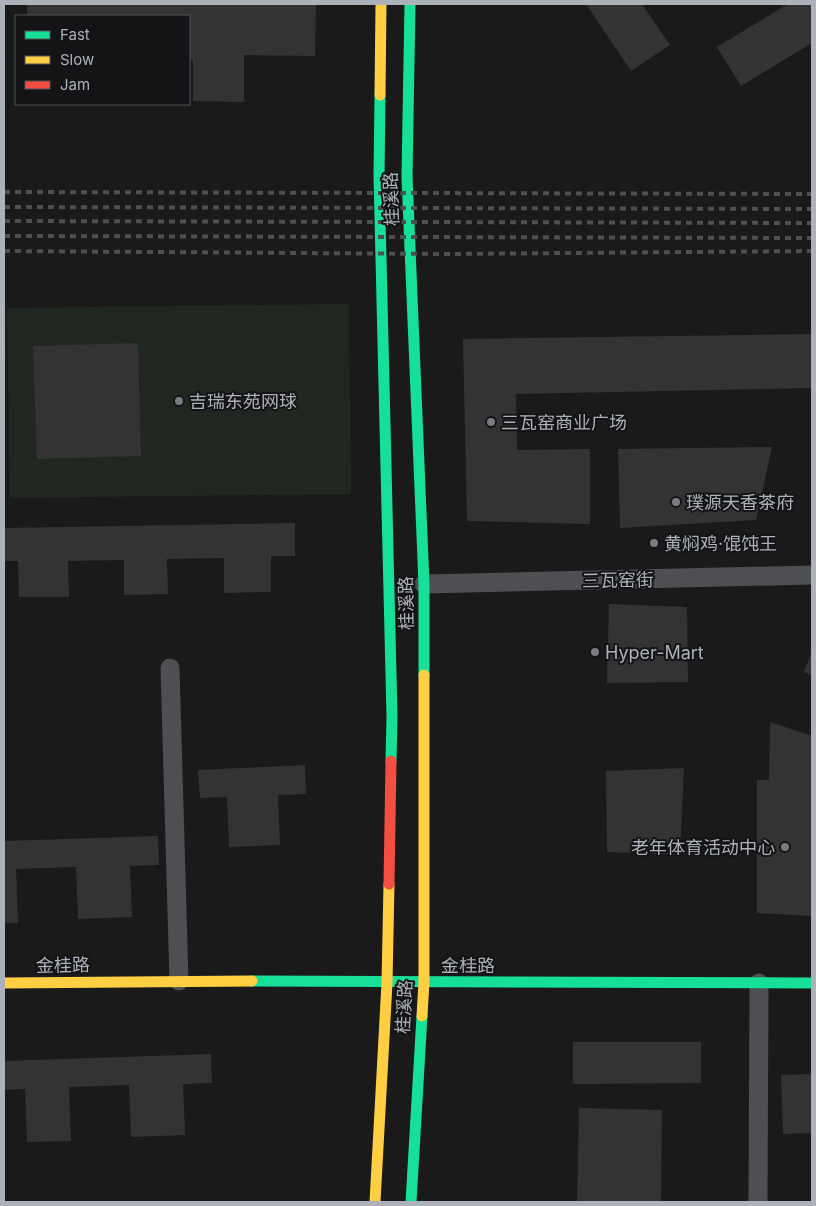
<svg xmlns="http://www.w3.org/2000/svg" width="816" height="1206" font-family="Inter,'Noto Sans SC',sans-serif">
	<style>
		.green { fill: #202721 }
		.building { fill: #333334 }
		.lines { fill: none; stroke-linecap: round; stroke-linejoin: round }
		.street { stroke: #4e4f53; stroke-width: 19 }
		.fast { stroke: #16e098; stroke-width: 11 }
		.slow { stroke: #ffcf43; stroke-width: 11 }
		.jam { stroke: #f24e42; stroke-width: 11 }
		.rail { stroke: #4e4f51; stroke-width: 4; stroke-dasharray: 6 5; stroke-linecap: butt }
		.poi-dot { fill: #797c82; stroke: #141416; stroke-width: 2 }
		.labels { text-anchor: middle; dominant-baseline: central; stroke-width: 4; stroke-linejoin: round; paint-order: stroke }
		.street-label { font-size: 18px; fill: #acb1ba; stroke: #141416 }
		.poi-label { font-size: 18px; fill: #acb1ba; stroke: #141416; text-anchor: start }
	</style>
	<rect width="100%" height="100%" fill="#1a1a1a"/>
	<!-- green -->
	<path class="green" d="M 349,304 L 351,494 L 10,498 L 7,308 Z"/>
	<!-- building -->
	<path class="building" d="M 27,4 L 316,4 L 315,56 L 244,55 L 244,102 L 193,101 L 193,60 L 189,60 L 189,16 L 27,16 Z
		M 586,4 L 642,4 L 670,45 L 631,71 Z
		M 788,4 L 812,4 L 812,43 L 741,86 L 717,47 Z
		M 812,334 L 812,388 L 516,394 L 517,450 L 590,449 L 590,524 L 467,521 L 463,339 Z
		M 138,343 L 141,456 L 37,459 L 33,346 Z
		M 772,447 L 756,520 L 620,528 L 618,449 Z
		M 295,523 L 295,556 L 271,556 L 271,592 L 224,593 L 224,558 L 167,559 L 168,594 L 124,595 L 124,560 L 68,561 L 69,597 L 19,597 L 18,561 L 4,561 L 4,528 Z
		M 609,604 L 687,607 L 688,682 L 607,683 Z
		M 812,651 L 812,675 L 804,672 Z
		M 770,722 L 812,736 L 812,916 L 757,913 L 757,780 L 769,780 Z
		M 305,765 L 306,794 L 278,795 L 280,845 L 229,847 L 227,797 L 200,798 L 198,770 Z
		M 684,768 L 680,855 L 607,852 L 606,771 Z
		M 158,836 L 159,865 L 130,866 L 132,917 L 78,919 L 76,867 L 16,869 L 18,923 L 4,923 L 4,841 Z
		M 573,1042 L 701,1042 L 701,1083 L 573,1084 Z
		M 211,1054 L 212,1083 L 183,1084 L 185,1135 L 131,1137 L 129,1085 L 69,1087 L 71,1141 L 27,1142 L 25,1089 L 4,1090 L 4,1061 Z
		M 812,1074 L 812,1133 L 783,1134 L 781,1075 Z
		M 579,1108 L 662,1110 L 661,1202 L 577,1202 Z"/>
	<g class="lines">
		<!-- street -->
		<path class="street" d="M 424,584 L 812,575
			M 170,668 L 179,981
			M 758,1202 L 759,983"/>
		<!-- fast -->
		<path class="fast" d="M 410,4 L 407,176 L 424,584 L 424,675
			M 380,95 L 379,176 L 392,716 L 391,761
			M 252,981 L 812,983
			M 411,1202 L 422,1016"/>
		<!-- slow -->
		<path class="slow" d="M 380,95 L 381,4
			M 4,983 L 252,981
			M 422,1016 L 424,982 L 424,675
			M 375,1202 L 387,983 L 389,884"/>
		<!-- jam -->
		<path class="jam" d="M 389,884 L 391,761"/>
		<!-- rail -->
		<path class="rail" d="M 4,192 L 812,194
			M 4,207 L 812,209
			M 4,221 L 812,223
			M 4,236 L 812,238
			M 4,251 L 447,254 L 812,251"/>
	</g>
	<!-- markers -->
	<g class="poi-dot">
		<circle cx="179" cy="401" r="5"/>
		<circle cx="491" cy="422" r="5"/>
		<circle cx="676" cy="502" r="5"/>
		<circle cx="654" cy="543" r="5"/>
		<circle cx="595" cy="652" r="5"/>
		<circle cx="785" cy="847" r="5"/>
	</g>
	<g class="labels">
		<!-- street labels -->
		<g class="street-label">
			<text transform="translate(391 199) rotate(-92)">桂溪路</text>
			<text transform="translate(618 580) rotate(-1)">三瓦窑街</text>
			<text transform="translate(406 603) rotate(-91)">桂溪路</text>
			<text transform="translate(63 965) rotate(-1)">金桂路</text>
			<text x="468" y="965">金桂路</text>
			<text transform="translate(404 1007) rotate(-87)">桂溪路</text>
		</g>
		<!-- poi labels -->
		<g class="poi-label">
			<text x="189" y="401">吉瑞东苑网球</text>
			<text x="501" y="422">三瓦窑商业广场</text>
			<text x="686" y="502">璞源天香茶府</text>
			<text x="664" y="543">黄焖鸡·馄饨王</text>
			<text x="605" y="652">Hyper-Mart</text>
			<text x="775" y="847" text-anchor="end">老年体育活动中心</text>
		</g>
	</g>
	<!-- border -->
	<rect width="816" height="1206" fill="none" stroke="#acb1ba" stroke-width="10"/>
	<!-- legend -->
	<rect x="15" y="15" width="175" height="90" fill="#141416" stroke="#515358"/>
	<rect x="25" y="31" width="25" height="8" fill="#16e098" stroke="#515358"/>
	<text x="60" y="40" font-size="15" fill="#acb1ba">Fast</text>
	<rect x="25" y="56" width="25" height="8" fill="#ffcf43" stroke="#515358"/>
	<text x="60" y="65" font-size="15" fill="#acb1ba">Slow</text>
	<rect x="25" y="81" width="25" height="8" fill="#f24e42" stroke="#515358"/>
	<text x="60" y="90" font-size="15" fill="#acb1ba">Jam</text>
</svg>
